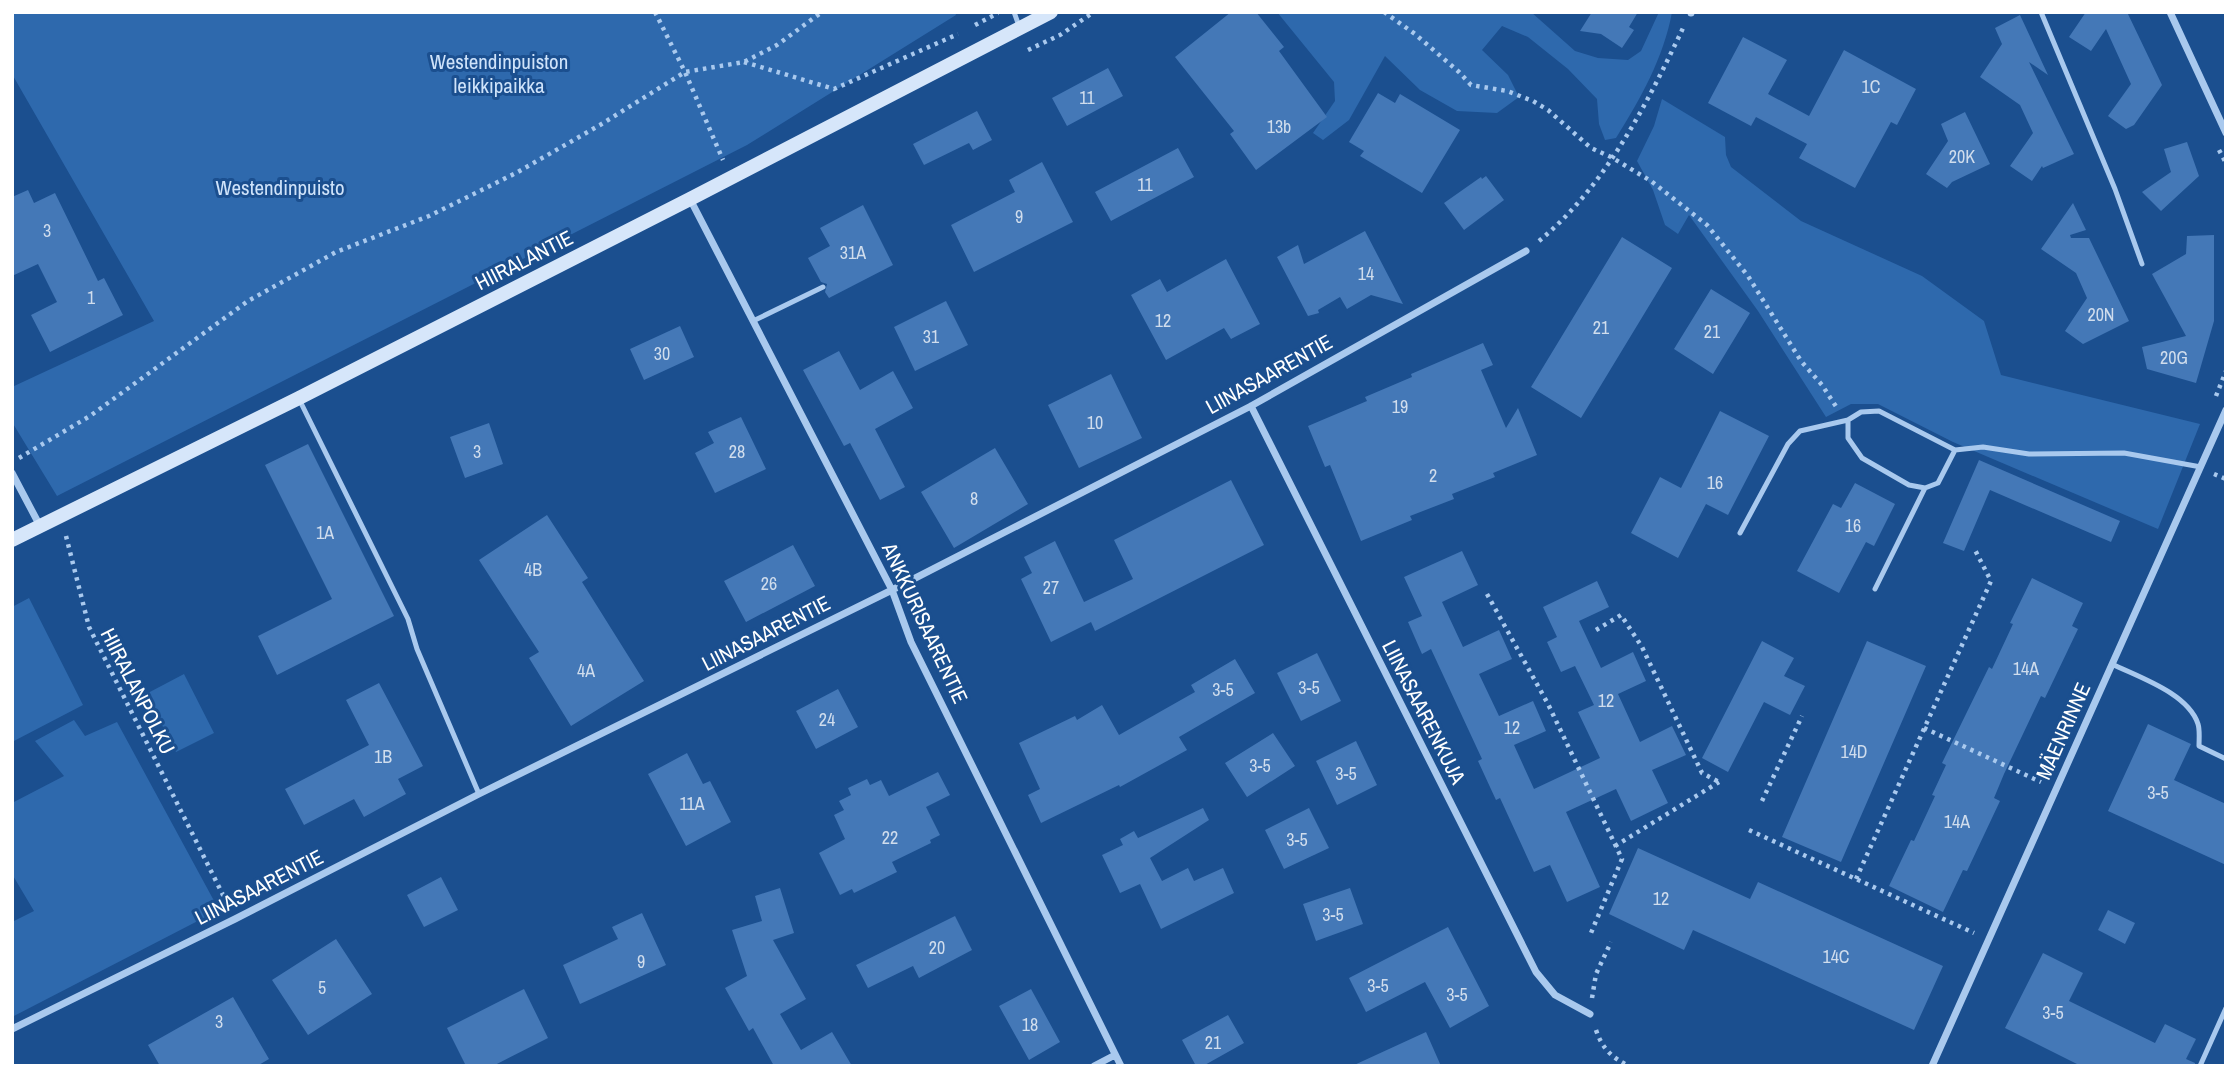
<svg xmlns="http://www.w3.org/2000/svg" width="2238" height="1078" font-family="'Archivo Narrow',sans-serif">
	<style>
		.green { fill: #2e69ad }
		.building { fill: #4478b7 }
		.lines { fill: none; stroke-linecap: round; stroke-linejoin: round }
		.path { stroke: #a9c9ee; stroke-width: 4.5; stroke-dasharray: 3.5 5; stroke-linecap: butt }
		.lane { stroke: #a9c9ee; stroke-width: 5 }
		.street { stroke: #a9c9ee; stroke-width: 7 }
		.secondary { stroke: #d6e6fa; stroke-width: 14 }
		.labels { text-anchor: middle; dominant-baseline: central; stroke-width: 6; stroke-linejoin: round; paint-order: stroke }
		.number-label { font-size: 18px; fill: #d0dded }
		.park-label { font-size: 21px; fill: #cfe3fa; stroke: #1b4f8f }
		.street-label { font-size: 21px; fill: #fff; stroke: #1b4f8f }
	</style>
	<rect width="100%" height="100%" fill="#1b4f8f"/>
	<!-- green -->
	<path class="green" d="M 12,12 L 955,12 L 956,15 L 747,145 L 57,496 L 12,422 L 12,387 L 154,321 L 12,74 Z
		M 1277,12 L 1531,12 L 1575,51 L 1598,58 L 1628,60 L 1641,51 L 1659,12 L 1672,12 C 1664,57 1640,100 1616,138 L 1605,140 L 1599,124 L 1597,99 L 1568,69 L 1528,37 L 1502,26 L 1482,50 L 1508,75 L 1519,97 L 1497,113 L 1457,111 L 1420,90 L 1385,56 L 1349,120 L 1323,140 L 1313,133 L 1335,101 L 1334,82 Z
		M 1662,99 L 1725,137 L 1726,155 L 1731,167 L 1801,221 L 1922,276 L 1984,321 L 2001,375 L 2200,424 L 2158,529 L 1953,442 L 1878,404 L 1851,404 L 1826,417 L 1758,311 L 1689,215 L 1678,234 L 1665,225 L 1653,190 L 1637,161 L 1654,126 Z
		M 29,598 L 83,705 L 12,742 L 12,607 Z
		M 184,674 L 214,733 L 176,752 L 146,694 Z
		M 74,720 L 85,736 L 117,722 L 219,910 L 12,1017 L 12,922 L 34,911 L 12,874 L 12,803 L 64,776 L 35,741 Z"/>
	<!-- building -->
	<path class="building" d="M 1231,12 L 1256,12 L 1284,47 L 1279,51 L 1327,117 L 1256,170 L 1230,134 L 1234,131 L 1175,57 Z
		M 1592,12 L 1638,12 L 1629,27 L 1634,30 L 1622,48 L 1601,34 L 1580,31 Z
		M 2086,12 L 2127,12 L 2162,85 L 2134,125 L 2126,129 L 2108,116 L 2131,84 L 2106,29 L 2091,51 L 2069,37 Z
		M 2020,15 L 2048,75 L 2029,62 L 2074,154 L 2043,168 L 2042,166 L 2032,181 L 2010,166 L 2033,133 L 2020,105 L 1980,77 L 2002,44 L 1995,28 Z
		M 1743,37 L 1787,60 L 1768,94 L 1809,116 L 1844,50 L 1916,89 L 1897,125 L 1891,122 L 1855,188 L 1799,158 L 1807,144 L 1756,117 L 1751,126 L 1708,103 Z
		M 1108,68 L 1123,96 L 1067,126 L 1052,98 Z
		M 1378,93 L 1395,103 L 1400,94 L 1460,130 L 1422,193 L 1360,156 L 1364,151 L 1349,142 Z
		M 977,111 L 992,140 L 973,150 L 969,143 L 924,165 L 913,144 Z
		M 1965,112 L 1990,164 L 1952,182 L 1947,188 L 1926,174 L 1948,141 L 1941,124 Z
		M 2187,142 L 2199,176 L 2161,211 L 2142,192 L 2171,172 L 2164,149 Z
		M 1178,148 L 1194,177 L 1111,221 L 1095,192 Z
		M 1042,162 L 1073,222 L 974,272 L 951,225 L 1015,192 L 1009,180 Z
		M 1486,176 L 1504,200 L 1464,230 L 1444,203 L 1481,177 L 1482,179 Z
		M 28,190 L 34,203 L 55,193 L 98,281 L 104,278 L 123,315 L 50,352 L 31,315 L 57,302 L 38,264 L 12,276 L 12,197 Z
		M 2073,203 L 2086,230 L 2070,235 L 2071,238 L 2089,238 L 2129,321 L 2083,344 L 2065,331 L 2087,298 L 2076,273 L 2041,249 Z
		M 863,205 L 893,265 L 829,298 L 825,292 L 827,284 L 821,282 L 808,258 L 830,246 L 820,228 Z
		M 1365,231 L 1403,304 L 1371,295 L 1347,309 L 1340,297 L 1318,310 L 1319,313 L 1308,316 L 1277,257 L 1298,245 L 1304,264 Z
		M 2214,235 L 2214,321 L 2196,383 L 2147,369 L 2142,347 L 2186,336 L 2152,274 L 2186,254 L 2187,236 Z
		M 1622,237 L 1672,268 L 1581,418 L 1531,387 Z
		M 1226,259 L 1260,324 L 1231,339 L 1224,328 L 1166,360 L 1131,295 L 1160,279 L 1167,292 Z
		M 1711,289 L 1750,313 L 1713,374 L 1674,349 Z
		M 946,301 L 968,345 L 915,371 L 894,327 Z
		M 680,326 L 694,357 L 644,380 L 630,349 Z
		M 1483,343 L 1493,365 L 1481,370 L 1506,428 L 1518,408 L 1537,455 L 1493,473 L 1495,477 L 1452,494 L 1454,499 L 1410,516 L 1412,520 L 1361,541 L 1330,465 L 1325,467 L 1308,426 L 1367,401 L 1365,397 L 1412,377 L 1411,374 Z
		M 839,351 L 860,390 L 893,371 L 913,408 L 875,429 L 905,487 L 880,500 L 850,443 L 844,446 L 803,370 Z
		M 1111,374 L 1142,438 L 1079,468 L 1048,405 Z
		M 1720,411 L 1769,436 L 1728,515 L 1706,504 L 1678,558 L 1631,533 L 1660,477 L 1681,488 Z
		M 741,417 L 766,469 L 715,493 L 695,453 L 714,443 L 708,432 Z
		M 489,423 L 503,464 L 465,478 L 450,437 Z
		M 308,444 L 394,616 L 277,675 L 258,636 L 332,599 L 265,465 Z
		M 995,448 L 1028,504 L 954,548 L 921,492 Z
		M 1979,460 L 2120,521 L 2111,542 L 1990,490 L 1964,551 L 1943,543 Z
		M 1231,480 L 1264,545 L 1095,631 L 1091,622 L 1051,642 L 1021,579 L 1032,573 L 1024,557 L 1055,541 L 1084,602 L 1133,579 L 1114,540 Z
		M 1855,483 L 1895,504 L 1874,546 L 1866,542 L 1839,593 L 1797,571 L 1833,504 L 1841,508 Z
		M 547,515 L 588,578 L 582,582 L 644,681 L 571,726 L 529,658 L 539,652 L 479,560 Z
		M 793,545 L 815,586 L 746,622 L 724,581 Z
		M 1462,551 L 1478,585 L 1442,602 L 1463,647 L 1499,630 L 1512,659 L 1479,674 L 1499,716 L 1533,701 L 1546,731 L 1514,745 L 1534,789 L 1600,758 L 1578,712 L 1594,705 L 1575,666 L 1561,672 L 1547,642 L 1557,637 L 1543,607 L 1597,581 L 1609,607 L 1579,621 L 1601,668 L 1633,652 L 1646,681 L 1618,694 L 1640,742 L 1672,726 L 1686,755 L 1652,770 L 1668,803 L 1631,821 L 1616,789 L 1566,812 L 1600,887 L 1567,902 L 1550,865 L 1534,872 L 1500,798 L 1496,800 L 1478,761 L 1482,759 L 1431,649 L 1422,654 L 1408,622 L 1422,616 L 1404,577 Z
		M 2032,578 L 2083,603 L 2072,626 L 2078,629 L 2045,698 L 2041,696 L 2004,774 L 1994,798 L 2000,801 L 1967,871 L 1963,870 L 1943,912 L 1889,886 L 1911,840 L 1914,841 L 1935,796 L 1932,795 L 1946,765 L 1942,763 L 1989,667 L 1992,669 L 2013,624 L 2010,623 Z
		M 1762,641 L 1794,658 L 1784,676 L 1805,686 L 1790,715 L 1764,702 L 1728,772 L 1702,758 Z
		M 1867,641 L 1926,666 L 1841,862 L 1782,837 Z
		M 1317,653 L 1341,701 L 1301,721 L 1277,673 Z
		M 1235,659 L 1255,693 L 1179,737 L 1187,750 L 1120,787 L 1119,785 L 1041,823 L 1028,795 L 1040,789 L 1019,743 L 1075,716 L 1077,720 L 1102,705 L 1119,735 L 1195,692 L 1191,685 Z
		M 379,683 L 423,766 L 398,779 L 406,794 L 364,817 L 354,799 L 304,825 L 285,789 L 369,745 L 346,700 Z
		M 838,689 L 858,727 L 816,749 L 796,711 Z
		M 2148,724 L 2191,744 L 2174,780 L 2226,804 L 2226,865 L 2108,811 Z
		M 1273,733 L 1295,766 L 1247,797 L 1225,763 Z
		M 1356,741 L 1377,785 L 1337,805 L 1316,761 Z
		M 687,753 L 703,784 L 710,781 L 731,822 L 686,846 L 648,774 Z
		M 938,772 L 950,795 L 926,807 L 940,835 L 930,840 L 931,843 L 892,862 L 897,872 L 854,893 L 852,889 L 840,895 L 819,853 L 845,839 L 834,815 L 844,810 L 839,801 L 851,795 L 848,788 L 867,779 L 870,785 L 881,780 L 889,796 Z
		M 1203,808 L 1209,820 L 1150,858 L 1162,881 L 1188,868 L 1194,881 L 1223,868 L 1234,893 L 1161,929 L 1140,884 L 1120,893 L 1102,855 L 1123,845 L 1120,839 L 1134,831 L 1138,838 Z
		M 1309,808 L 1329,848 L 1284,869 L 1265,830 Z
		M 1638,848 L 1750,899 L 1758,882 L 1943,966 L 1914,1030 L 1693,930 L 1684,950 L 1609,914 Z
		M 441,877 L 458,910 L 424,927 L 407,895 Z
		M 780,888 L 794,933 L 773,940 L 806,999 L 780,1014 L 801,1050 L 832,1032 L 852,1066 L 774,1066 L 753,1028 L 749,1031 L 725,988 L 747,976 L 732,930 L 762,921 L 755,896 Z
		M 1350,888 L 1363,924 L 1316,941 L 1303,904 Z
		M 2108,910 L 2135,923 L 2125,944 L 2098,930 Z
		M 642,913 L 666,965 L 580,1004 L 563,965 L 618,939 L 612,927 Z
		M 955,916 L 972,950 L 919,978 L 913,966 L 868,988 L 856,965 Z
		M 1448,927 L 1489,1006 L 1450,1028 L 1425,982 L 1366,1012 L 1349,978 Z
		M 336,939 L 372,994 L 308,1035 L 272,980 Z
		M 2043,953 L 2083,973 L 2069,1001 L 2155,1043 L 2165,1024 L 2196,1039 L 2186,1059 L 2195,1063 L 2195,1066 L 2081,1066 L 2005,1028 Z
		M 524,989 L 548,1038 L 493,1066 L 466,1066 L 447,1028 Z
		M 1031,989 L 1060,1042 L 1029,1060 L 999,1006 Z
		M 233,997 L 269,1059 L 257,1066 L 160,1066 L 148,1045 Z
		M 1228,1015 L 1244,1043 L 1203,1066 L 1196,1066 L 1182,1040 Z
		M 1426,1032 L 1441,1066 L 1352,1066 Z"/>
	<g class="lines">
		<!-- path -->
		<path class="path" d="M 655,12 L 685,72 L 723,160
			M 1384,12 L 1415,34 L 1459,72 L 1471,85 L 1507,91 L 1533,101 L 1548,110 L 1591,148 L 1611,157 L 1651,181 L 1707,225 L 1748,276 L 1801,361 L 1822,385 L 1837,408
			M 975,25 L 998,13
			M 1028,50 L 1060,35 L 1094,12
			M 744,62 L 834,89 L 958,34
			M 2219,150 L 2226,163
			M 1539,241 C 1606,186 1648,102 1684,26
			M 2216,396 L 2226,371
			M 19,458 L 90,416 L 248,301 L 336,252 L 429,216 L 516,173 L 600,125 L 685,72 L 744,62 L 777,45 L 822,12
			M 2214,474 L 2226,479
			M 66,536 L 89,627 L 228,905
			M 1487,594 L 1548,704 L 1622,859 L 1591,933
			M 1596,630 L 1621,615 L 1642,647 L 1702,773 L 1719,782
			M 1924,728 L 2041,782
			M 1762,801 L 1802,716
			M 1749,830 L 1974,933
			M 1615,846 L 1719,782
			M 1856,879 L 1991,581 L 1974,548
			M 1592,998 L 1596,974 L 1611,942
			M 1596,1030 C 1602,1048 1612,1058 1629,1066"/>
		<!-- lane -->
		<path class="lane" d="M 1014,12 L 1019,26
			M 2041,12 L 2115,189 L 2142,264
			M 753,321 L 823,287
			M 300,401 L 408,619 L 417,649 L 479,794
			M 1848,420 L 1848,438 L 1862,458 L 1909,485 L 1925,488 L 1938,483 L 1955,450
			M 1740,533 L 1788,444 L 1800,431 L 1848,420 L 1861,412 L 1879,411 L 1955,450 L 1983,447 L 2029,454 L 2124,453 L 2201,467
			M 1875,589 L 1925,488
			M 2112,664 C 2138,677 2188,693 2198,724 C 2200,730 2199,739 2199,746 L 2226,759
			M 2200,1066 L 2226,1008"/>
		<!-- street -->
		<path class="street" d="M 2170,12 L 2226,133
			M 1691,13 L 1691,12
			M 690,199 L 892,590 L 911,642 L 1121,1066
			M 1251,406 L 1536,972 L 1555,995 L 1590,1014
			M 12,473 L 40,526
			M 12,1029 L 235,919 L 479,794 L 892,590 L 1251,406 L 1526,251
			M 1094,1066 L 1115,1055
			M 1932,1066 L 2226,410"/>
		<!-- secondary -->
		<path class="secondary" d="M 12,540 L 299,398 L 690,199 L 1051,12"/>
	</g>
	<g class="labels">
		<!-- number labels -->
		<g class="number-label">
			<text x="1871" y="86">1C</text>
			<text x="1087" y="97">11</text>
			<text x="1279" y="126">13b</text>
			<text x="1962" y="156">20K</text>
			<text x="1145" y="184">11</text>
			<text x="1019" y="216">9</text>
			<text x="47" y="230">3</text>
			<text x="853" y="252">31A</text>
			<text x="1366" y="273">14</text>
			<text x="91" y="297">1</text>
			<text x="2101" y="314">20N</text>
			<text x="1163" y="320">12</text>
			<text x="1601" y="327">21</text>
			<text x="1712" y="331">21</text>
			<text x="931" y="336">31</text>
			<text x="662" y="353">30</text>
			<text x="2174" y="357">20G</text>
			<text x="1400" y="406">19</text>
			<text x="1095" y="422">10</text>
			<text x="477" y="451">3</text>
			<text x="737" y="451">28</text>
			<text x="1433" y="475">2</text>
			<text x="1715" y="482">16</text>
			<text x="974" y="498">8</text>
			<text x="1853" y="525">16</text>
			<text x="325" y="532">1A</text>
			<text x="533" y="569">4B</text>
			<text x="769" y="583">26</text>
			<text x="1051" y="587">27</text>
			<text x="2026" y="668">14A</text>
			<text x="586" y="670">4A</text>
			<text x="1309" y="687">3-5</text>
			<text x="1223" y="689">3-5</text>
			<text x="1606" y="700">12</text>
			<text x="827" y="719">24</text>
			<text x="1512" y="727">12</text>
			<text x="1854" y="751">14D</text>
			<text x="383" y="756">1B</text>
			<text x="1260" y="765">3-5</text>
			<text x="1346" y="773">3-5</text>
			<text x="2158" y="792">3-5</text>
			<text x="692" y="803">11A</text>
			<text x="1957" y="821">14A</text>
			<text x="890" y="837">22</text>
			<text x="1297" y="839">3-5</text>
			<text x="1661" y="898">12</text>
			<text x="1333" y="914">3-5</text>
			<text x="937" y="947">20</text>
			<text x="1836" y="956">14C</text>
			<text x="641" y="961">9</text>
			<text x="1378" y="985">3-5</text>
			<text x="322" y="987">5</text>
			<text x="1457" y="994">3-5</text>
			<text x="2053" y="1012">3-5</text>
			<text x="219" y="1021">3</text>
			<text x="1030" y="1024">18</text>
			<text x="1213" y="1042">21</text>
		</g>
		<!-- park labels -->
		<g class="park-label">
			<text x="499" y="61">Westendinpuiston<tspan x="499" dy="24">leikkipaikka</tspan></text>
			<text x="280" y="187">Westendinpuisto</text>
		</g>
		<!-- street labels -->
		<g class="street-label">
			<text transform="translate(524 260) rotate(-27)">HIIRALANTIE</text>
			<text transform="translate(1269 374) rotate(-29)">LIINASAARENTIE</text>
			<text transform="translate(925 623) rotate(65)">ANKKURISAARENTIE</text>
			<text transform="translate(766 633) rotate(-27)">LIINASAARENTIE</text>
			<text transform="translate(138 691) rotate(63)">HIIRALANPOLKU</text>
			<text transform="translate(1424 712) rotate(63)">LIINASAARENKUJA</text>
			<text transform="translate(2063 731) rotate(-66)">MÄENRINNE</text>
			<text transform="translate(259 887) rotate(-27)">LIINASAARENTIE</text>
		</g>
	</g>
	<!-- border -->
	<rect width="2238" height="1078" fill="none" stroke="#ffffff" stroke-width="28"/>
</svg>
